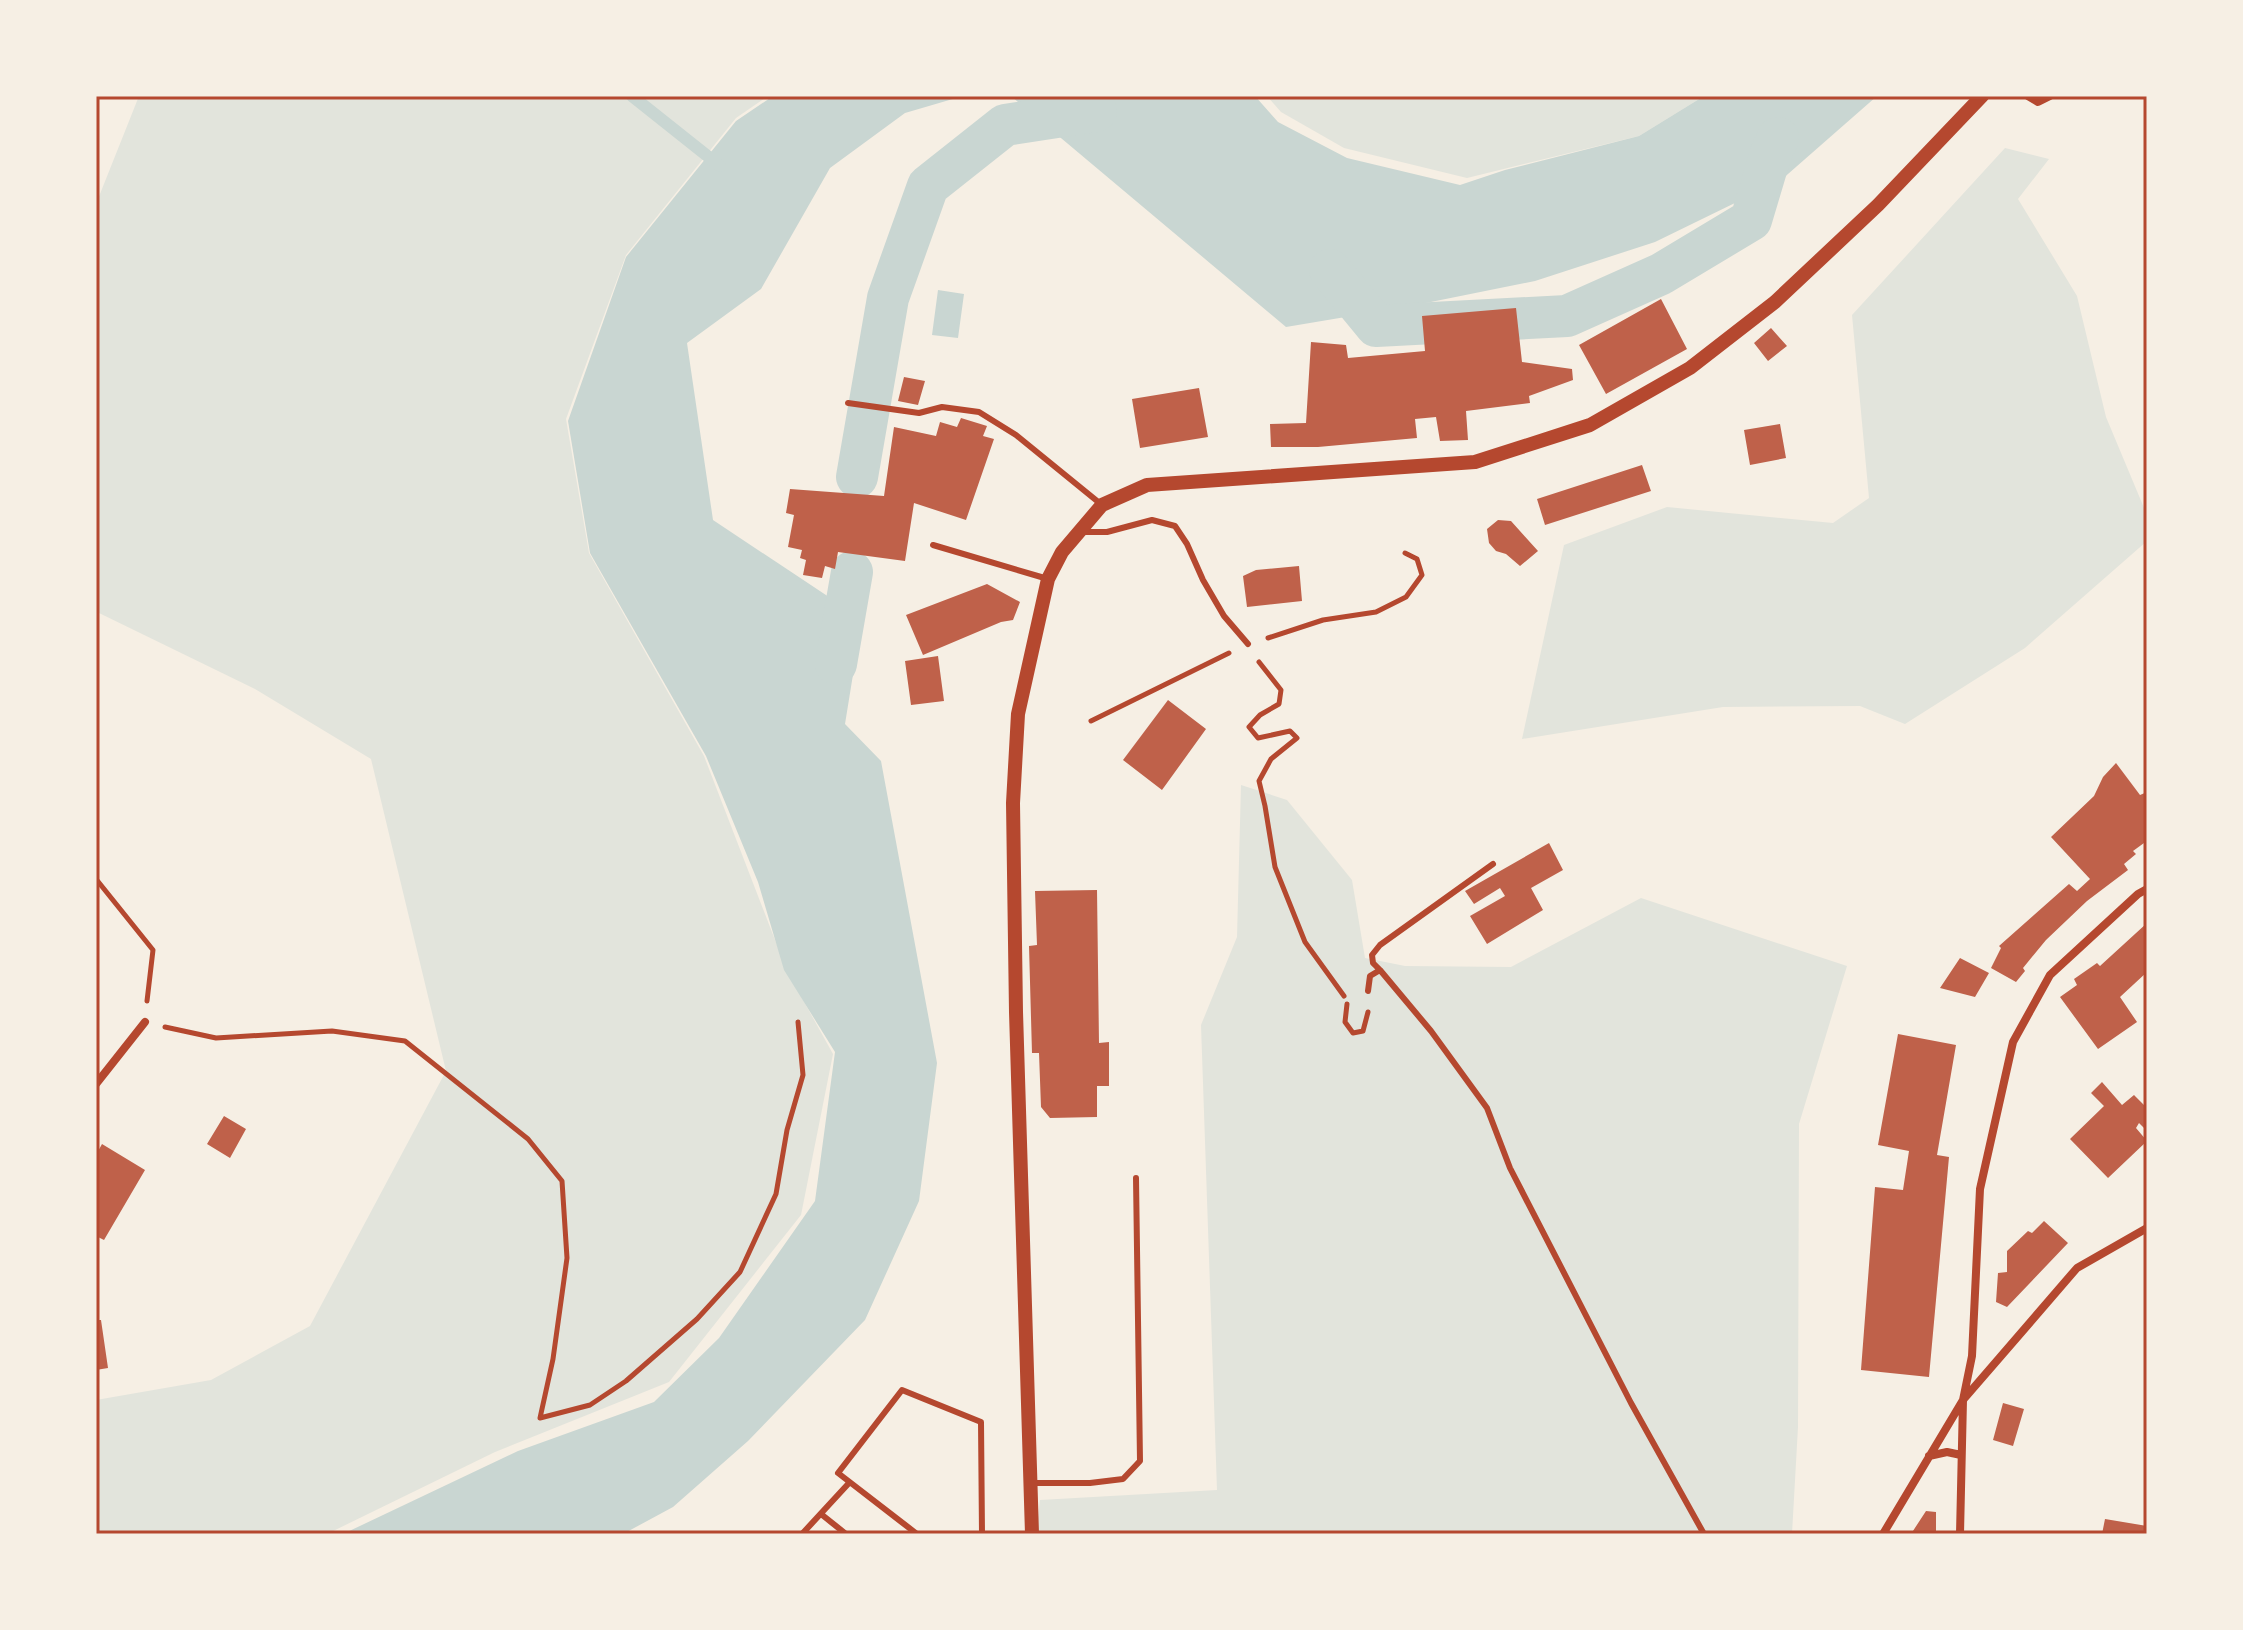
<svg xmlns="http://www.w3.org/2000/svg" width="2243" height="1630" font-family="Inter,sans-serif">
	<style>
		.green { fill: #e2e4dc }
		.water { fill: #c9d6d2 }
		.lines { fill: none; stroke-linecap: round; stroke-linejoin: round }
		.stream { stroke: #c9d6d2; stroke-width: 12 }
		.canal { stroke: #c9d6d2; stroke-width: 42 }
		.building { fill: #bf614a }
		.path { stroke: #b5482f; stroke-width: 5 }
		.service { stroke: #b5482f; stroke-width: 6 }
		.minor { stroke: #b5482f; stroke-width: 8 }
		.tertiary { stroke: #b5482f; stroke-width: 14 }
		.neatline { fill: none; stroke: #b5482f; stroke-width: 3 }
	</style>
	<rect width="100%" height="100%" fill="#f6efe4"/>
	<!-- green -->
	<path class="green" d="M 139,96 L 768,96 L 736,118 L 626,255 L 566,419 L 589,553 L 704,756 L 787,971 L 833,1054 L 801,1215 L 669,1382 L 495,1452 L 327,1534 L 96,1534 L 96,1400 L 211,1380 L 310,1326 L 446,1071 L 371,759 L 255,689 L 99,613 L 96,606 L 96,204 Z
		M 1267,96 L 1704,96 L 1639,136 L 1467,178 L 1344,148 L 1281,112 Z
		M 2005,148 L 2049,159 L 2018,199 L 2077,296 L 2106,417 L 2147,515 L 2147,541 L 2025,648 L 1905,724 L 1860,706 L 1723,707 L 1522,739 L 1564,545 L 1667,507 L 1833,523 L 1869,498 L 1852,315 Z
		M 1241,785 L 1287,800 L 1352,880 L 1365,958 L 1405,966 L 1511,967 L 1641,898 L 1847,966 L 1799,1124 L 1798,1427 L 1792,1534 L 1036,1534 L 1040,1500 L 1217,1490 L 1201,1025 L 1237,937 Z"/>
	<!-- water -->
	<path class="water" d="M 773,96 L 963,96 L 905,113 L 830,168 L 761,289 L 687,343 L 713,520 L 862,619 L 845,724 L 881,761 L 937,1063 L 919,1201 L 865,1320 L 748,1441 L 673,1507 L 623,1534 L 343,1534 L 518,1451 L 654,1402 L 719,1338 L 815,1201 L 835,1052 L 784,970 L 758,882 L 706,756 L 590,553 L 568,421 L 626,257 L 736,121 Z
		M 1011,96 L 1255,96 L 1278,122 L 1347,158 L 1460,185 L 1505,170 L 1639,136 L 1704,96 L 1877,96 L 1780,181 L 1655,242 L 1535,281 L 1411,306 L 1286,327 Z
		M 938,290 L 964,294 L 958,338 L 932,335 Z"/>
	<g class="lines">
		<!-- stream -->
		<path class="stream" d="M 632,96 L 720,166"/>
		<!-- canal -->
		<path class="canal" d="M 1330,270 L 1376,326 L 1567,316 L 1661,274 L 1751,220 L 1771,153 L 1778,138
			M 857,477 L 888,298 L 928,186 L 1005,125 L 1096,111
			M 836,664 L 852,572"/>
	</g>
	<!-- building -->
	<path class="building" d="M 1661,299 L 1687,349 L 1606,394 L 1579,345 Z
		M 1516,308 L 1522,362 L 1572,369 L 1573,380 L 1529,396 L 1530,403 L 1466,411 L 1468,440 L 1440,441 L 1436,417 L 1415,419 L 1417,438 L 1318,447 L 1271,447 L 1270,424 L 1306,423 L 1311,342 L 1346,345 L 1348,358 L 1425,351 L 1422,316 Z
		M 1771,328 L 1787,346 L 1768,361 L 1754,343 Z
		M 904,377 L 925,381 L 918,405 L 898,401 Z
		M 1199,388 L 1208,437 L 1140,448 L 1132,399 Z
		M 961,418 L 987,426 L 983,436 L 994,439 L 966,520 L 914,503 L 905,561 L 838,552 L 835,569 L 825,566 L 822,578 L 803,575 L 806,560 L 800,558 L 802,550 L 788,547 L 794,515 L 786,513 L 790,489 L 884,496 L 894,427 L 936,436 L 940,422 L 957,427 Z
		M 1780,424 L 1786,458 L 1750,465 L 1744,430 Z
		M 1642,465 L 1651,491 L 1545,525 L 1537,499 Z
		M 1498,520 L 1511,521 L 1538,551 L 1520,566 L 1506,554 L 1496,551 L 1489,543 L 1487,529 Z
		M 1299,566 L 1302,601 L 1247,607 L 1243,576 L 1256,570 Z
		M 987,584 L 1020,602 L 1013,620 L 1001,622 L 923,655 L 906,615 Z
		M 938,656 L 944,701 L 911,705 L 905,661 Z
		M 1168,700 L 1206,729 L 1162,790 L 1123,760 Z
		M 2116,763 L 2140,795 L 2147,792 L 2147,847 L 2144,843 L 2133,851 L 2136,854 L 2124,864 L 2128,870 L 2087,901 L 2046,940 L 2023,968 L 2025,971 L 2016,982 L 1991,968 L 2001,948 L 1999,946 L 2069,884 L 2077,891 L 2090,879 L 2051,837 L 2094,796 L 2103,777 Z
		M 1549,843 L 1563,870 L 1531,888 L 1543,910 L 1487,944 L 1470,916 L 1505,896 L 1500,888 L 1474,904 L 1465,891 Z
		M 1097,890 L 1099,1043 L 1109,1042 L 1109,1086 L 1097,1086 L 1097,1117 L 1050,1118 L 1041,1107 L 1039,1053 L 1032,1053 L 1029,946 L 1037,945 L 1035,891 Z
		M 2147,923 L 2147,972 L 2120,997 L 2137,1022 L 2098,1049 L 2060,997 L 2077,985 L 2074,979 L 2097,963 L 2100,966 Z
		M 1960,958 L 1989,973 L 1975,997 L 1940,988 Z
		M 1898,1034 L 1956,1045 L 1937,1155 L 1949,1157 L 1929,1377 L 1861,1370 L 1875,1187 L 1903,1190 L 1909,1151 L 1878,1145 Z
		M 2102,1082 L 2122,1105 L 2134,1095 L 2147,1108 L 2147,1131 L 2139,1123 L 2136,1128 L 2147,1141 L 2108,1178 L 2070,1139 L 2104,1106 L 2091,1093 Z
		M 224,1116 L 246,1129 L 230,1158 L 207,1144 Z
		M 102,1144 L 145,1170 L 104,1240 L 96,1236 L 96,1155 Z
		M 2044,1221 L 2068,1243 L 2007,1307 L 1996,1302 L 1998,1273 L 2007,1272 L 2007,1251 L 2028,1231 L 2032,1233 Z
		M 96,1320 L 101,1320 L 108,1368 L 96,1370 Z
		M 2003,1403 L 2024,1409 L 2013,1446 L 1993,1440 Z
		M 1926,1511 L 1936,1512 L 1936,1534 L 1911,1534 Z
		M 2105,1519 L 2147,1526 L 2147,1534 L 2102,1534 Z"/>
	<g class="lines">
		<!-- path -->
		<path class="path" d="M 1268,638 L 1323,620 L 1376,612 L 1406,597 L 1422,575 L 1417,559 L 1405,553
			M 1259,662 L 1281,690 L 1279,704 L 1260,715 L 1249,727 L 1258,738 L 1290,731 L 1297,738 L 1271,759 L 1259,781 L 1265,806 L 1275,867 L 1305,942 L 1344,996
			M 1091,721 L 1229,653
			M 96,879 L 153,950 L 147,1001
			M 1347,1004 L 1345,1022 L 1353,1033 L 1363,1031 L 1368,1012
			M 165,1027 L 216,1038 L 332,1031 L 405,1041 L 528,1139 L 562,1181 L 567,1258 L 553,1359 L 540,1418 L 590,1405 L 626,1381 L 697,1319 L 740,1272 L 776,1194 L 787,1130 L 803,1075 L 798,1022"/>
		<!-- service -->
		<path class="service" d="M 848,403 L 919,413 L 942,407 L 979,412 L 1016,435 L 1102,505
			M 1084,532 L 1107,532 L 1152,520 L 1175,526 L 1187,544 L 1203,580 L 1224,616 L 1248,644
			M 933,545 L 1048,579
			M 1380,970 L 1373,963 L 1372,955 L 1380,945 L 1493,864
			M 1368,991 L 1370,976 L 1380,970 L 1431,1031 L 1487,1108 L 1510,1168 L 1631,1403 L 1704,1534
			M 1031,1483 L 1090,1483 L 1123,1479 L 1140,1461 L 1136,1178
			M 821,1514 L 846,1534
			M 802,1534 L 849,1483
			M 917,1534 L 838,1473 L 902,1390 L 981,1422 L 982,1534"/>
		<!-- minor -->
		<path class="minor" d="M 2028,96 L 2038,102 L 2050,96
			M 96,1084 L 145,1022
			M 1929,1456 L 1947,1452 L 1961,1455
			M 1883,1534 L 1963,1400 L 2077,1268 L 2147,1228
			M 1960,1534 L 1963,1400 L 1972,1356 L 1980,1189 L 2013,1042 L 2050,975 L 2138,894 L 2147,889"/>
		<!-- tertiary -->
		<path class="tertiary" d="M 1032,1534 L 1016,1012 L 1013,803 L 1018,714 L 1048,579 L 1062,552 L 1102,505 L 1147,485 L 1475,462 L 1590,425 L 1690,368 L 1775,302 L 1878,205 L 1982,96"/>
	</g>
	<!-- border -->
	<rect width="2243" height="1630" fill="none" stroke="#f6efe4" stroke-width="196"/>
	<rect x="98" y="98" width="2047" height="1434" class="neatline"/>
</svg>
